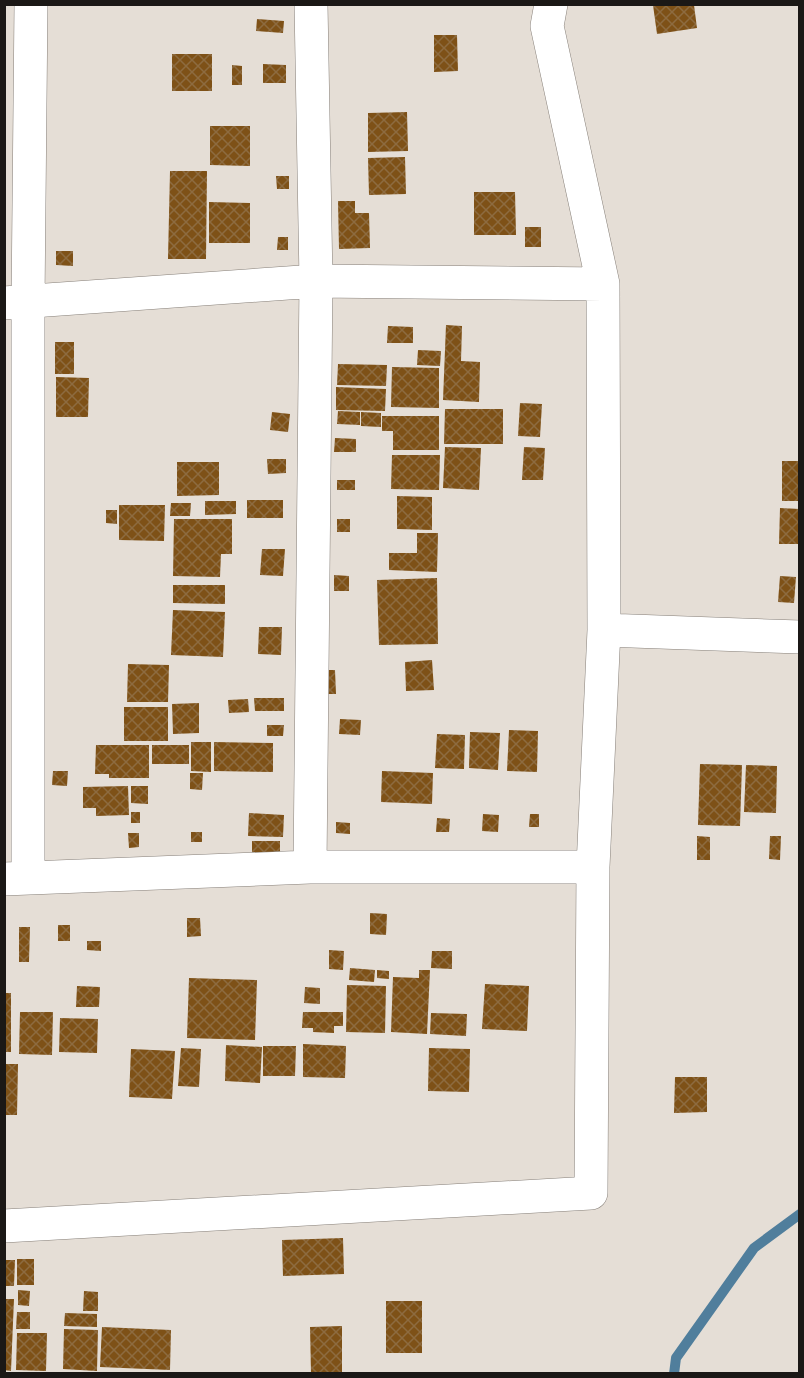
<svg xmlns="http://www.w3.org/2000/svg" width="804" height="1378" font-family="Arial,sans-serif">
	<style>
		.lines { fill: none; stroke-linecap: round; stroke-linejoin: round }
		.stream { stroke: #507e9c; stroke-width: 10 }
		.building { fill: url(#building-cross-hatch) }
		.minor-casing { stroke: #867f78; stroke-width: 34 }
		.minor { stroke: #fff; stroke-width: 33 }
	</style>
	<defs>
		<pattern id="building-cross-hatch" width="8" height="8" patternUnits="userSpaceOnUse" patternTransform="scale(1.5)"><rect width="8" height="8" fill="#7e5117"/><path d="M0 0l8 8M0 8l8-8" fill="none" stroke="#8d6b40"/></pattern>
	</defs>
	<rect width="100%" height="100%" fill="#e5ded6"/>
	<g class="lines">
		<!-- stream -->
		<path class="stream" d="M 674,1374 L 676,1358 L 754,1248 L 800,1214"/>
	</g>
	<!-- building -->
	<path class="building" d="M 653,5 L 694,5 L 697,28 L 657,34 Z
		M 257,19 L 284,21 L 283,33 L 256,31 Z
		M 434,35 L 457,35 L 458,71 L 434,72 Z
		M 172,54 L 212,54 L 212,91 L 172,91 Z
		M 263,64 L 286,65 L 286,83 L 263,83 Z
		M 232,65 L 242,66 L 242,85 L 232,85 Z
		M 407,112 L 408,151 L 368,152 L 368,113 Z
		M 210,126 L 250,126 L 250,166 L 210,165 Z
		M 405,157 L 406,194 L 369,195 L 368,158 Z
		M 170,171 L 207,171 L 206,259 L 168,259 Z
		M 276,176 L 289,176 L 289,189 L 277,189 Z
		M 474,192 L 515,192 L 516,235 L 474,235 Z
		M 338,201 L 355,201 L 355,213 L 369,213 L 370,248 L 339,249 Z
		M 209,202 L 250,203 L 250,243 L 209,243 Z
		M 525,227 L 541,227 L 541,247 L 525,247 Z
		M 278,237 L 288,237 L 288,250 L 277,250 Z
		M 56,251 L 73,251 L 73,266 L 56,265 Z
		M 446,325 L 462,326 L 461,361 L 480,362 L 479,402 L 443,400 Z
		M 388,326 L 413,327 L 413,343 L 387,343 Z
		M 55,342 L 74,342 L 74,374 L 55,374 Z
		M 418,350 L 441,351 L 440,366 L 417,365 Z
		M 338,364 L 387,365 L 386,386 L 337,385 Z
		M 392,367 L 439,368 L 439,408 L 391,407 Z
		M 56,377 L 89,378 L 88,417 L 56,417 Z
		M 336,387 L 386,389 L 385,411 L 336,410 Z
		M 520,403 L 542,404 L 540,437 L 518,436 Z
		M 445,409 L 503,409 L 503,444 L 444,444 Z
		M 338,411 L 360,412 L 360,425 L 337,424 Z
		M 272,412 L 290,414 L 288,432 L 270,430 Z
		M 361,412 L 381,413 L 381,427 L 361,426 Z
		M 382,416 L 439,416 L 439,450 L 393,450 L 393,431 L 382,431 Z
		M 335,438 L 356,439 L 356,452 L 334,452 Z
		M 445,447 L 481,448 L 479,490 L 443,488 Z
		M 524,447 L 545,448 L 543,480 L 522,480 Z
		M 392,455 L 440,455 L 439,490 L 391,489 Z
		M 267,459 L 286,459 L 286,473 L 268,474 Z
		M 782,461 L 800,461 L 800,501 L 782,501 Z
		M 177,462 L 219,462 L 219,495 L 177,496 Z
		M 337,480 L 355,480 L 355,490 L 337,490 Z
		M 397,496 L 432,497 L 432,530 L 397,529 Z
		M 247,500 L 283,500 L 283,518 L 247,518 Z
		M 205,501 L 236,501 L 236,514 L 205,515 Z
		M 171,503 L 191,503 L 190,516 L 170,516 Z
		M 119,505 L 165,505 L 164,541 L 119,540 Z
		M 780,508 L 800,509 L 800,544 L 779,544 Z
		M 106,510 L 117,510 L 117,524 L 106,523 Z
		M 174,519 L 232,519 L 232,554 L 221,554 L 220,577 L 173,576 Z
		M 337,519 L 350,519 L 350,532 L 337,532 Z
		M 417,533 L 438,533 L 437,572 L 389,570 L 389,553 L 417,553 Z
		M 262,549 L 285,549 L 283,576 L 260,575 Z
		M 334,575 L 349,576 L 349,591 L 334,591 Z
		M 780,576 L 796,577 L 794,603 L 778,602 Z
		M 437,578 L 438,644 L 379,645 L 377,580 Z
		M 173,585 L 225,585 L 225,604 L 173,603 Z
		M 173,610 L 225,612 L 223,657 L 171,655 Z
		M 259,627 L 282,627 L 281,655 L 258,654 Z
		M 432,660 L 434,690 L 406,691 L 405,662 Z
		M 128,664 L 169,665 L 168,702 L 127,702 Z
		M 317,670 L 335,670 L 336,694 L 317,694 Z
		M 254,698 L 284,698 L 284,711 L 255,711 Z
		M 248,699 L 249,712 L 229,713 L 228,700 Z
		M 199,703 L 199,733 L 173,734 L 172,704 Z
		M 124,707 L 168,707 L 168,741 L 124,741 Z
		M 340,719 L 361,720 L 360,735 L 339,734 Z
		M 267,725 L 284,725 L 283,736 L 267,736 Z
		M 509,730 L 538,731 L 537,772 L 507,771 Z
		M 470,732 L 500,733 L 498,770 L 469,768 Z
		M 437,734 L 465,735 L 464,769 L 435,768 Z
		M 191,742 L 211,742 L 211,772 L 191,771 Z
		M 214,742 L 273,743 L 273,772 L 214,771 Z
		M 96,745 L 149,745 L 149,778 L 109,778 L 109,774 L 95,774 Z
		M 152,745 L 189,745 L 189,764 L 152,764 Z
		M 700,764 L 742,765 L 740,826 L 698,825 Z
		M 746,765 L 777,766 L 776,813 L 744,812 Z
		M 53,771 L 68,771 L 67,786 L 52,785 Z
		M 382,771 L 433,773 L 432,804 L 381,802 Z
		M 190,773 L 203,773 L 202,790 L 190,789 Z
		M 128,786 L 129,815 L 96,816 L 96,808 L 83,808 L 83,787 Z
		M 131,786 L 148,786 L 148,804 L 131,803 Z
		M 131,812 L 140,812 L 140,823 L 131,823 Z
		M 249,813 L 284,815 L 283,837 L 248,836 Z
		M 483,814 L 499,815 L 498,832 L 482,831 Z
		M 530,814 L 539,814 L 539,827 L 529,827 Z
		M 437,818 L 450,819 L 449,832 L 436,832 Z
		M 336,822 L 350,823 L 350,834 L 336,833 Z
		M 191,832 L 202,832 L 202,842 L 191,842 Z
		M 128,833 L 139,833 L 139,847 L 129,848 Z
		M 697,836 L 710,837 L 710,860 L 697,860 Z
		M 770,836 L 781,836 L 780,860 L 769,859 Z
		M 252,841 L 280,841 L 280,858 L 252,857 Z
		M 370,913 L 387,914 L 386,935 L 370,934 Z
		M 187,918 L 200,918 L 201,936 L 187,937 Z
		M 58,925 L 70,925 L 70,941 L 58,941 Z
		M 19,927 L 30,927 L 29,962 L 19,962 Z
		M 87,941 L 101,941 L 101,951 L 87,950 Z
		M 329,950 L 344,951 L 343,970 L 329,969 Z
		M 432,951 L 452,951 L 452,969 L 431,968 Z
		M 350,968 L 375,970 L 374,982 L 349,980 Z
		M 377,970 L 389,971 L 389,979 L 377,978 Z
		M 419,970 L 430,970 L 427,1034 L 391,1032 L 393,977 L 419,978 Z
		M 189,978 L 257,980 L 255,1040 L 187,1038 Z
		M 485,984 L 529,986 L 527,1031 L 482,1029 Z
		M 347,985 L 386,986 L 385,1033 L 346,1032 Z
		M 77,986 L 100,987 L 99,1007 L 76,1007 Z
		M 305,987 L 320,988 L 320,1004 L 304,1003 Z
		M 4,993 L 11,993 L 11,1052 L 4,1052 Z
		M 20,1012 L 53,1012 L 52,1055 L 19,1054 Z
		M 303,1012 L 343,1012 L 343,1026 L 334,1026 L 334,1033 L 313,1032 L 313,1028 L 302,1028 Z
		M 431,1013 L 467,1014 L 466,1036 L 430,1034 Z
		M 60,1018 L 98,1019 L 97,1053 L 59,1052 Z
		M 303,1044 L 346,1046 L 345,1078 L 303,1077 Z
		M 226,1045 L 262,1047 L 260,1083 L 225,1081 Z
		M 263,1046 L 296,1046 L 295,1076 L 263,1076 Z
		M 181,1048 L 201,1049 L 199,1087 L 178,1086 Z
		M 429,1048 L 470,1049 L 469,1092 L 428,1091 Z
		M 131,1049 L 175,1051 L 172,1099 L 129,1097 Z
		M 4,1064 L 18,1064 L 17,1115 L 4,1115 Z
		M 675,1077 L 707,1077 L 707,1112 L 674,1113 Z
		M 343,1238 L 344,1274 L 283,1276 L 282,1240 Z
		M 17,1259 L 34,1259 L 34,1285 L 17,1285 Z
		M 4,1260 L 15,1260 L 14,1286 L 4,1286 Z
		M 18,1290 L 30,1291 L 29,1306 L 18,1305 Z
		M 84,1291 L 98,1292 L 98,1311 L 83,1311 Z
		M 4,1299 L 14,1299 L 11,1371 L 4,1370 Z
		M 386,1301 L 422,1301 L 422,1353 L 386,1353 Z
		M 17,1312 L 30,1312 L 30,1329 L 16,1329 Z
		M 65,1313 L 97,1314 L 97,1327 L 64,1326 Z
		M 342,1326 L 342,1374 L 311,1374 L 310,1327 Z
		M 102,1327 L 171,1330 L 170,1370 L 100,1367 Z
		M 64,1329 L 98,1330 L 97,1371 L 63,1369 Z
		M 17,1333 L 47,1333 L 46,1371 L 16,1370 Z"/>
	<g class="lines">
		<defs>
			<path id="minor" d="M 4,303 L 316,281 L 603,284
				M 604,630 L 800,637
				M 310,867 L 316,281 L 311,4
				M 28,877 L 28,303 L 31,4
				M 4,879 L 310,867 L 593,867
				M 4,1226 L 591,1193 L 593,867 L 604,630 L 603,284 L 547,26 L 551,4"/>
		</defs>
		<!-- minor casing -->
		<use href="#minor" class="minor-casing"/>
		<!-- minor -->
		<use href="#minor" class="minor"/>
	</g>
	<!-- border -->
	<rect width="804" height="1378" fill="none" stroke="#1b1816" stroke-width="12"/>
</svg>
